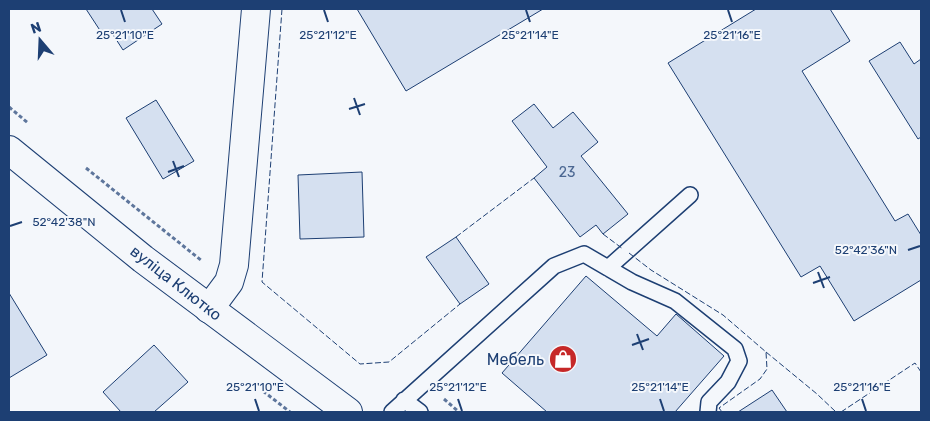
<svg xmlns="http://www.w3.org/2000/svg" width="930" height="421" font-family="Rubik,sans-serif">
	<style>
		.building { fill: #d5e0f0; stroke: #1d3f73 }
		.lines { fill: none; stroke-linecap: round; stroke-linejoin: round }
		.lane-casing { stroke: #1d3f73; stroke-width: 18 }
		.street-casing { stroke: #1d3f73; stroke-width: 30 }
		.primary-casing { stroke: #1d3f73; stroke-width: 30 }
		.path { stroke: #5e769c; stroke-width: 3; stroke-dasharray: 4 2.5; stroke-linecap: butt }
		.lane { stroke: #f4f7fb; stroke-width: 15 }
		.street { stroke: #f4f7fb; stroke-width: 28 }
		.primary { stroke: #f4f7fb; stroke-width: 28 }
		.fence { stroke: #1d3f73; stroke-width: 1; stroke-dasharray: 6 2.5; stroke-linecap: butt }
		.ticks { fill: none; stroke: #1d3f73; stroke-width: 2 }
		.labels { text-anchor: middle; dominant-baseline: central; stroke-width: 4; stroke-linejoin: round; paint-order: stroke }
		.number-label { font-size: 14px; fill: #4b6792 }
		.street-label { font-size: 16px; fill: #1d3f73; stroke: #f4f7fb }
		.poi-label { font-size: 16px; fill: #1d3f73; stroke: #f4f7fb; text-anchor: end }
		.ticks-label { font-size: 12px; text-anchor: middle; fill: #1d3f73; stroke: #f4f7fb; stroke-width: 4; stroke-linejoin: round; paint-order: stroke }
	</style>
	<rect width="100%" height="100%" fill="#f4f7fb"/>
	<!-- building -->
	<path class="building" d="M 86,9 L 152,9 L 162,24 L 123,50 L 110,30 L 103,35 Z
		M 357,9 L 543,9 L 406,91 Z
		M 756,9 L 830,9 L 850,41 L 802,71 L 895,221 L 908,214 L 921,235 L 921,280 L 854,321 L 820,266 L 801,277 L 668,63 Z
		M 900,42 L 914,64 L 921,59 L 921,137 L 918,139 L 869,61 Z
		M 156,100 L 194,161 L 163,179 L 126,118 Z
		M 534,104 L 553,128 L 573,112 L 598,142 L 581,156 L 628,214 L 603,234 L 596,225 L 580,237 L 534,178 L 547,167 L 512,121 Z
		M 362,172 L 364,237 L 300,239 L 298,175 Z
		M 456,237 L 489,284 L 460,304 L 426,257 Z
		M 586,276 L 657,336 L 676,314 L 724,356 L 675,412 L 547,412 L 502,373 Z
		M 9,293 L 47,355 L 9,378 Z
		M 154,345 L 188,382 L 154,412 L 121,412 L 103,392 Z
		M 772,390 L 787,412 L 738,412 Z"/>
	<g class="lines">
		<defs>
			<path id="lane" d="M 608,268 L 690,195
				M 404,400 L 420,412
				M 392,412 L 554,266 L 584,254 L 632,282 L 675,301 L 735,349 L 739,361 L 728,382 L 709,402 L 708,412"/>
			<path id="street" d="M 209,309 L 229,282 L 234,265 L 256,9"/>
			<path id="primary" d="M 9,150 L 143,259 L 348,412"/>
		</defs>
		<!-- lane casing -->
		<use href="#lane" class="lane-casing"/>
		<!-- street casing -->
		<use href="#street" class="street-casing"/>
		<!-- primary casing -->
		<use href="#primary" class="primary-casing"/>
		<!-- path -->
		<path class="path" d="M 9,107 L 28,123
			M 86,168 L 202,261
			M 263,391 L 290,412
			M 444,399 L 459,412"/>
		<!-- lane -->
		<use href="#lane" class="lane"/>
		<!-- street -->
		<use href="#street" class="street"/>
		<!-- primary -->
		<use href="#primary" class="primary"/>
		<!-- fence -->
		<path class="fence" d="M 282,9 L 262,282 L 360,364 L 389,362 L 460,304
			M 603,234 L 623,249
			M 456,237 L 534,178
			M 629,253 L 651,270 L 723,315 L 766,352 L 767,369 L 760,379 L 719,408 L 722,412
			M 766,352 L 817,394 L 836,412
			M 841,412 L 915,363 L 921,372"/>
	</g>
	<!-- ticks -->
	<path class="ticks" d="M 121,10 L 125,22M 324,10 L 328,22M 526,10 L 530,22M 728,10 L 732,22M 354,98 L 360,115M 349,109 L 365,104M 173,161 L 179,177M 168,172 L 184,166M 10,226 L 22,222M 908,250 L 920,246M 818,272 L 824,288M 813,283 L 830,277M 637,334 L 643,350M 632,345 L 649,339M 255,399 L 259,411M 458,399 L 462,411M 660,399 L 664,411M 862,399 L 866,411"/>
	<!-- icons -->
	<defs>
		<symbol id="shop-disc" viewBox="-11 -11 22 22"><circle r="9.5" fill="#c62828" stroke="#f4f7fb"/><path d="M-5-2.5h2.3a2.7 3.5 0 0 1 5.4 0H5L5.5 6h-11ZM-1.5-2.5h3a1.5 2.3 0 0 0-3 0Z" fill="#fff"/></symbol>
	</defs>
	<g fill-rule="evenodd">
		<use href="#shop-disc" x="547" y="343" width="32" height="32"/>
	</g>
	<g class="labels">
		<!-- number labels -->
		<g class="number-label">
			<text x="567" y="172">23</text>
		</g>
		<!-- street labels -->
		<g class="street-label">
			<text transform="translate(176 283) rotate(38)">вуліца Клютко</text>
		</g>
		<!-- poi labels -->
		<g class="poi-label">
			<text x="544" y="359">Мебель</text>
		</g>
	</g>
	<g class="ticks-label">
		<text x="125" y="39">25°21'10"E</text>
		<text x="328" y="39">25°21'12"E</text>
		<text x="530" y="39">25°21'14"E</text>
		<text x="732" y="39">25°21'16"E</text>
		<text x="64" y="226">52°42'38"N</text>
		<text x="866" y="254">52°42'36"N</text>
		<text x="255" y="391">25°21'10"E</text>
		<text x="458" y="391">25°21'12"E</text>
		<text x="660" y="391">25°21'14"E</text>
		<text x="862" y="391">25°21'16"E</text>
	</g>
	<!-- border -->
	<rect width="930" height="421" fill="none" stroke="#1d3f73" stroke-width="20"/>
	<!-- north arrow -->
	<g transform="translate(40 40) rotate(341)" stroke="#f4f7fb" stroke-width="4" paint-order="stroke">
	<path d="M0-4L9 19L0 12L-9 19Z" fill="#1d3f73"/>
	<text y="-8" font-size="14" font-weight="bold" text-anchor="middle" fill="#1d3f73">N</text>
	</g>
</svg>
